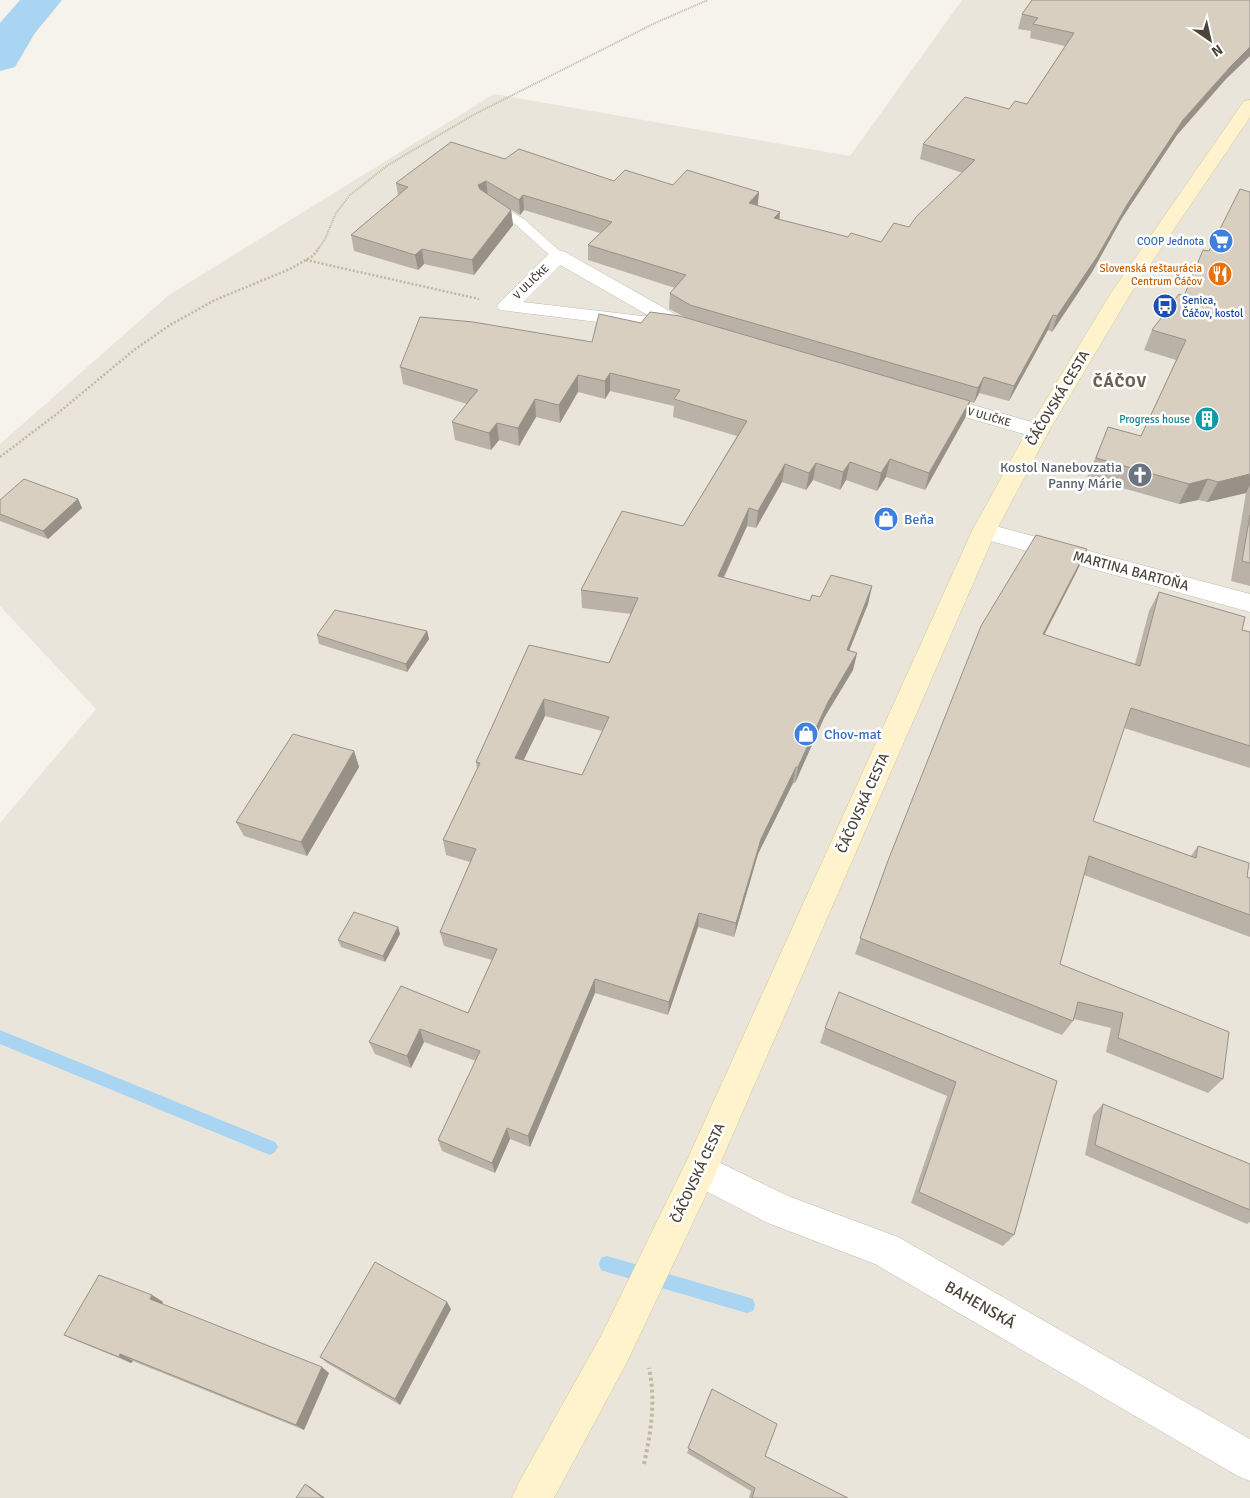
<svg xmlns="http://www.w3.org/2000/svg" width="1250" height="1498" font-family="Signika,sans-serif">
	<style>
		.residential { fill: #eae5da }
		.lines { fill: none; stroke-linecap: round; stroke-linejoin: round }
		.stream { fill: #a9d4f2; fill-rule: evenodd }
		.river { fill: #a9d4f2; fill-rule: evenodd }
		.service-casing { stroke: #c2bbae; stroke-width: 1 }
		.minor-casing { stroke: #c2bbae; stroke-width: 1 }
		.secondary-casing { stroke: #d6c79b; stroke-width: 1 }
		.path-far2 { stroke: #c4b79f; stroke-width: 2; stroke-dasharray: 1 1; stroke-linecap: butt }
		.path-far1 { stroke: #c4b79f; stroke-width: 2.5; stroke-dasharray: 2 2; stroke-linecap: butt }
		.path { stroke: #c4b79f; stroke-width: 4; stroke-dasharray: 3 3; stroke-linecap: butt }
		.service { fill: #fff; fill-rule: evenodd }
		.minor { fill: #fff; fill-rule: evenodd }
		.secondary { fill: #fff3cd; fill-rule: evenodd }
		.wall { fill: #bab2a6; fill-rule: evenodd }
		.shaded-wall { fill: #979187 }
		.building { fill: #d8cfc1; stroke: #979187; fill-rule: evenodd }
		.labels { text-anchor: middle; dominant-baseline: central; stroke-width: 5; stroke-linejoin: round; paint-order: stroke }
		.far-shop-label { font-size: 11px; fill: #366cbe; stroke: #fff; text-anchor: end }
		.far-food-label { font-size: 11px; fill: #c56008; stroke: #fff; text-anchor: end }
		.far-street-label { font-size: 11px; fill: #4b4439; stroke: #fff }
		.far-transit-label { font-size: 11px; fill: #164399; stroke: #fff; text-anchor: start }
		.far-culture-label { font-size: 11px; fill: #0d838f; stroke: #fff; text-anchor: end }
		.street-label { font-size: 14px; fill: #4b4439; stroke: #fff }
		.worship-label { font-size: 14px; fill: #5b616d; stroke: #fff; text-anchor: end }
		.shop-label { font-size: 14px; fill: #366cbe; stroke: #fff; text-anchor: start }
		.far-district-label { font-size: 16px; font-weight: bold; letter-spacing: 1px; fill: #6e6250; stroke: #fff }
		.near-street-label { font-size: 16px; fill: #4b4439; stroke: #fff }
	</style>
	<rect width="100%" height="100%" fill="#f6f3ec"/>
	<!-- residential -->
	<path class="residential" d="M 962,0 L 1250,0 L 1250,1498 L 0,1498 L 0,823 L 96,709 L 0,606 L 0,444 L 169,295 L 494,94 L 850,156 Z"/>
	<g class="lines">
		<!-- stream -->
		<path class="stream" d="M 0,1030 L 275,1142 L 278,1147 L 275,1152 L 270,1155 L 0,1044 Z
			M 607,1256 L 747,1297 L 753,1299 L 755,1305 L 753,1311 L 747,1313 L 607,1272 L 601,1270 L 599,1264 L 601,1258 Z"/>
		<!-- river -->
		<path class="river" d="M 20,0 L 62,0 L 35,33 L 15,67 L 0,71 L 0,23 Z"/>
		<defs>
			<path id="service" d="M 492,201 L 524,219 L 562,253 L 564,256 L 562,259 L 554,259 L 516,225 L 488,206 L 486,204 L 488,202 Z"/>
			<path id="minor" d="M 558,250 L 565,252 L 689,322 L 692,326 L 689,330 L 679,332 L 500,310 L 497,306 L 500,302 L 551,252 ZM 560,265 L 651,317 L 523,302 Z
				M 931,393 L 1046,426 L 1049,431 L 1046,436 L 1038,438 L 923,405 L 920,400 L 923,395 Z
				M 984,523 L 1250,594 L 1250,612 L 976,537 L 972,531 L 976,525 Z
				M 700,1153 L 788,1196 L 898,1237 L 1250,1439 L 1250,1481 L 1236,1475 L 875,1264 L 768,1223 L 688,1182 L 683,1170 L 688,1158 Z"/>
			<path id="secondary" d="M 1250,100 L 1250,117 L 1131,293 L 1049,431 L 996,531 L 712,1182 L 628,1360 L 554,1498 L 512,1498 L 518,1484 L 602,1334 L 688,1158 L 972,531 L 1027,431 L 1111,293 L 1244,101 Z"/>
		</defs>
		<!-- service casing -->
		<use href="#service" class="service-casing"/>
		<!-- minor casing -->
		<use href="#minor" class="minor-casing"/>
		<!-- secondary casing -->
		<use href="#secondary" class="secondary-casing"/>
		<!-- path-far2 -->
		<path class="path-far2" d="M 318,249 L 325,239 L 336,213 L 350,195 L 388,165 L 475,114 L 655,23 L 708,0"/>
		<!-- path-far1 -->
		<path class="path-far1" d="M 306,260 L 479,299
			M 0,457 L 58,413 L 134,350 L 170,325 L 215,300 L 290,269 L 313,256 L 319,248"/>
		<!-- path -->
		<path class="path" d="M 644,1464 C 651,1432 656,1401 649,1368"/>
		<!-- service -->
		<use href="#service" class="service"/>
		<!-- minor -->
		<use href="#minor" class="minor"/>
		<!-- secondary -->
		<use href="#secondary" class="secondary"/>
	</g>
	<!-- wall -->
	<path class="wall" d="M 1032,0 L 1225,80 L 1177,135 L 1122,218 L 1092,272 L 1052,332 L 1048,330 L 1009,401 L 979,393 L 974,403 L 970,402 L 965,418 L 925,490 L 886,477 L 877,491 L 846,480 L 840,490 L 813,480 L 806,490 L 782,482 L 756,528 L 747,526 L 724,578 L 810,601 L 820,597 L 872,586 L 868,604 L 849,650 L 857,653 L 853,670 L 824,718 L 795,783 L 793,783 L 758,854 L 734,937 L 698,927 L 668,1015 L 595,993 L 530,1147 L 510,1139 L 495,1173 L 442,1151 L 438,1140 L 476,1061 L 424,1042 L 411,1068 L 375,1054 L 369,1042 L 468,1013 L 492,960 L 444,946 L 440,932 L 470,862 L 446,855 L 443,840 L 477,769 L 476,762 L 529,645 L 609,663 L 631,614 L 582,608 L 581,590 L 683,526 L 737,436 L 673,417 L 674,406 L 610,391 L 605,399 L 578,392 L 560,423 L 536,417 L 519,446 L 499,440 L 491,450 L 455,440 L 452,422 L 467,404 L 403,384 L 400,367 L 592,342 L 641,323 L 685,317 L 669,309 L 670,293 L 675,288 L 588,260 L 588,245 L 600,233 L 524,210 L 520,215 L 510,209 L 511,210 L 513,225 L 474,275 L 424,264 L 418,270 L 354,251 L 351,235 L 398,195 L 396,183 L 505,159 L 614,181 L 673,185 L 759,192 L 758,205 L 779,220 L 848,237 L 881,242 L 909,227 L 963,173 L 920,159 L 923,144 L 1009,109 L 1027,104 L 1065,46 L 1030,38 L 1031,31 L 1018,29 L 1022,14 ZM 545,716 L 602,731 L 582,775 L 523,760 Z
		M 1250,192 L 1250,586 L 1231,581 L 1246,493 L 1207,502 L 1198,500 L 1179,504 L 1087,478 L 1108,427 L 1141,436 L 1176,360 L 1144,350 L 1152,330 L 1184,296 L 1209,251 Z
		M 78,499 L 82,508 L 48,539 L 0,521 L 0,500 Z
		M 1078,569 L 1044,635 L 1135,664 L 1149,611 L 1159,592 L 1242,630 L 1250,632 L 1250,768 L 1124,728 L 1093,821 L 1191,856 L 1198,846 L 1247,877 L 1250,878 L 1250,937 L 1084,875 L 1060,964 L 1223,1079 L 1208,1093 L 1106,1052 L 1111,1028 L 1074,1019 L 1073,1021 L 1062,1035 L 855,954 L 889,858 Z
		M 427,631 L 429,639 L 407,672 L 319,644 L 317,635 Z
		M 354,751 L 359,767 L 307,856 L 244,836 L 236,822 Z
		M 398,927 L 400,934 L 385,962 L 341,947 L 338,940 Z
		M 825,1028 L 1057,1081 L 1014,1235 L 1003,1246 L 911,1203 L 947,1096 L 820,1043 Z
		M 1103,1104 L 1250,1164 L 1250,1222 L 1247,1224 L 1085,1155 L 1093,1115 Z
		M 152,1295 L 163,1302 L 162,1304 L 329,1373 L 304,1430 L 133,1361 L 131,1363 L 77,1341 L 64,1335 Z
		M 447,1302 L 451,1309 L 400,1405 L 327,1363 L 320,1357 Z
		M 712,1389 L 765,1456 L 848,1498 L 749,1498 L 751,1491 L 687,1453 Z"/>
	<!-- shaded-wall -->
	<path class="shaded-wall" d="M 1250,47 L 1250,56 L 1225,80 L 1177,135 L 1122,218 L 1092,272 L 1052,332 L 1057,316 L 1128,203 L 1183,120 L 1231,66 Z
		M 486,181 L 488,196 L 480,200 L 478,185 Z
		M 759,192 L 757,208 L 749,203 Z
		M 523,195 L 524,210 L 520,215 L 519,200 Z
		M 511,210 L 513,225 L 474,275 L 472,260 Z
		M 780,212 L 779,227 L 774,218 Z
		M 422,249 L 424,264 L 418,270 L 415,255 Z
		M 1053,315 L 1048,330 L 1009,401 L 1014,386 Z
		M 610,373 L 610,391 L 605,399 L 605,381 Z
		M 578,375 L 578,392 L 560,423 L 559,405 Z
		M 984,377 L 979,393 L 974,403 L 978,388 Z
		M 535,399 L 536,417 L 519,446 L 518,428 Z
		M 970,401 L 965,418 L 925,490 L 929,473 Z
		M 497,423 L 499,440 L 491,450 L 489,433 Z
		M 890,459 L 886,477 L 877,491 L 881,473 Z
		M 850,462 L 846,480 L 840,490 L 843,472 Z
		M 816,463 L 813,480 L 806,490 L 809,473 Z
		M 785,464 L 782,482 L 756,528 L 758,511 Z
		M 1250,474 L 1250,485 L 1246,493 L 1207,502 L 1218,482 Z
		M 1208,479 L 1198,500 L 1179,504 L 1189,484 Z
		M 78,499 L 82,508 L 48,539 L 43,531 Z
		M 749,508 L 747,526 L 716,593 L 718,576 Z
		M 1087,549 L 1078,569 L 1035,653 L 1043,634 Z
		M 872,586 L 868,604 L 843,666 L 847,650 Z
		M 427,631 L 429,639 L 407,672 L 406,664 Z
		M 857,653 L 853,670 L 824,718 L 795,783 L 798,767 L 828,702 Z
		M 544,699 L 545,716 L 517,774 L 515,758 Z
		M 354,751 L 359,767 L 307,856 L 301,842 Z
		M 796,767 L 793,783 L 758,854 L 734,937 L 736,923 L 761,839 Z
		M 699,913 L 698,927 L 668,1015 L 669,1002 Z
		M 398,927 L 400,934 L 385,962 L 383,956 Z
		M 595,979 L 595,993 L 530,1147 L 528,1136 Z
		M 420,1029 L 424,1042 L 411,1068 L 407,1056 Z
		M 507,1128 L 510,1139 L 495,1173 L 492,1163 Z
		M 152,1295 L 163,1302 L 161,1306 L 150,1299 Z
		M 447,1302 L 451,1309 L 400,1405 L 395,1399 Z
		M 120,1354 L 133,1361 L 131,1363 L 119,1357 Z
		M 322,1367 L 329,1373 L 304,1430 L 296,1425 Z
		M 305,1484 L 309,1486 L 325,1498 L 323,1498 Z"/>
	<!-- building -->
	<path class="building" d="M 1032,0 L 1250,0 L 1250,47 L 1231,66 L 1183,120 L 1128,203 L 1097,257 L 1057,316 L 1053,315 L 1014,386 L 984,377 L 978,388 L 690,305 L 670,293 L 686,275 L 588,245 L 612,222 L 523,195 L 519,200 L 486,181 L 478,185 L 480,189 L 511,210 L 472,260 L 422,249 L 415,255 L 351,235 L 408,187 L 396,183 L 451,142 L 505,159 L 519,149 L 614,181 L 625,170 L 673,185 L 687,170 L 759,192 L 749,203 L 780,212 L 774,218 L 848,237 L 851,233 L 881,242 L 894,223 L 909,227 L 916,217 L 975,160 L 923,144 L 965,97 L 1009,109 L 1015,101 L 1027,104 L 1074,33 L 1033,24 L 1038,18 L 1022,14 Z
		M 1240,189 L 1250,192 L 1250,474 L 1218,482 L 1208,479 L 1189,484 L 1096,458 L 1108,427 L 1141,436 L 1186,340 L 1152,330 L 1179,294 L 1184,296 L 1203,250 L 1209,251 Z
		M 650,312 L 680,316 L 970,401 L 929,473 L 890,459 L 881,473 L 850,462 L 843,472 L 816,463 L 809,473 L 785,464 L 758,511 L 749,508 L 718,576 L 810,601 L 812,595 L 820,597 L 831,575 L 872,586 L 847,650 L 857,653 L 828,702 L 798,767 L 796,767 L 761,839 L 736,923 L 699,913 L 669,1002 L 595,979 L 528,1136 L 507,1128 L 492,1163 L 438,1140 L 480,1051 L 420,1029 L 407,1056 L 369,1042 L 401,986 L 468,1013 L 497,949 L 440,932 L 476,849 L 443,840 L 480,763 L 476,762 L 529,645 L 609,663 L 638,598 L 581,590 L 622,511 L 683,526 L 747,421 L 674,399 L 680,390 L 610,373 L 605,381 L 578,375 L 559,405 L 535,399 L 518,428 L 497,423 L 489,433 L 452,422 L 478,390 L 400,367 L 420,317 L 473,322 L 592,342 L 599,314 L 641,323 ZM 544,699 L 609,717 L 582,775 L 515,758 Z
		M 24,479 L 78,499 L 43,531 L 0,514 L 0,500 Z
		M 1250,515 L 1250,563 L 1242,561 Z
		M 1036,535 L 1087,549 L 1043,634 L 1140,666 L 1159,592 L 1245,617 L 1242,630 L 1250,632 L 1250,746 L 1131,708 L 1093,821 L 1196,858 L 1198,846 L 1249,863 L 1247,877 L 1250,878 L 1250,915 L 1089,856 L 1060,964 L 1229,1032 L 1223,1079 L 1118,1038 L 1123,1013 L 1078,1002 L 1073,1021 L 860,938 L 889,858 L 981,626 Z
		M 335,610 L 427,631 L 406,664 L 317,635 Z
		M 293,734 L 354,751 L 301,842 L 236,822 Z
		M 354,912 L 398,927 L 383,956 L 338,940 Z
		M 839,992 L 1057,1081 L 1014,1235 L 919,1192 L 956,1082 L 825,1028 Z
		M 1103,1104 L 1250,1164 L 1250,1210 L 1095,1145 Z
		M 375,1262 L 447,1302 L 395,1399 L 320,1357 Z
		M 99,1275 L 152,1295 L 150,1299 L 322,1367 L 296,1425 L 120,1354 L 119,1357 L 64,1335 Z
		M 712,1389 L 777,1424 L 765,1456 L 848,1498 L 752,1498 L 755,1488 L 688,1448 Z
		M 305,1484 L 323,1498 L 296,1498 Z"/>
	<!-- icons -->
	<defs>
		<symbol id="supermarket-disc" viewBox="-11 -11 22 22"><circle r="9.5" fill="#3f7fe0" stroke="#fff"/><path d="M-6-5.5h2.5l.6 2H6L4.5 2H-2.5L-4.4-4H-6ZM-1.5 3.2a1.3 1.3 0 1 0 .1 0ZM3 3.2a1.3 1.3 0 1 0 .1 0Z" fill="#fff"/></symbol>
		<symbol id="restaurant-disc" viewBox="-11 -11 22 22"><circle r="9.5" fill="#e8710a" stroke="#fff"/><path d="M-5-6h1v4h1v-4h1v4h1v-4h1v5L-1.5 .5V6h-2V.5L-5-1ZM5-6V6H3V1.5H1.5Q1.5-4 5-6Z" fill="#fff"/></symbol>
		<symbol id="bus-disc" viewBox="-11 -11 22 22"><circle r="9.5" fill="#1a4fb4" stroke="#fff"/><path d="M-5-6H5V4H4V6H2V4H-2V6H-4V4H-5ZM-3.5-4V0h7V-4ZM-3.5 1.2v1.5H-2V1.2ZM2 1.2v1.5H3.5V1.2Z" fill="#fff"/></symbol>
		<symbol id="building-disc" viewBox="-11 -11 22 22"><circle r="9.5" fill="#0f9aa8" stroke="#fff"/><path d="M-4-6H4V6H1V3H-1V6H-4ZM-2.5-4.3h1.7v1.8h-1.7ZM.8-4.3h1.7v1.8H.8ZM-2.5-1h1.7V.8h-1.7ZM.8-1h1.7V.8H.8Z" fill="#fff"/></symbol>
		<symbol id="church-disc" viewBox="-11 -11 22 22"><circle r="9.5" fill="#6b7280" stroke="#fff"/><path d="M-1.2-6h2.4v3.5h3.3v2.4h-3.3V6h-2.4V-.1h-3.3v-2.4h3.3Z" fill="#fff"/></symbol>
		<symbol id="shop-disc" viewBox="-11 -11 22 22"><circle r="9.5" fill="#3f7fe0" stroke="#fff"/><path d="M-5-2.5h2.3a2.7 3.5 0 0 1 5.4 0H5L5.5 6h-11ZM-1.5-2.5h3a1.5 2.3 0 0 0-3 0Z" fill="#fff"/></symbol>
	</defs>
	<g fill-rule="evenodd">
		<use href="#supermarket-disc" x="1207" y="227" width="28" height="28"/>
		<use href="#restaurant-disc" x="1206" y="260" width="28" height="28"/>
		<use href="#bus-disc" x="1151" y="292" width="28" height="28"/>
		<use href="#building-disc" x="1193" y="405" width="28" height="28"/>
		<use href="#church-disc" x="1126" y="461" width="28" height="28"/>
		<use href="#shop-disc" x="872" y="505" width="28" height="28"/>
		<use href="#shop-disc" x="792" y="720" width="28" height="28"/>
	</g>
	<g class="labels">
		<!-- far-shop labels -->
		<g class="far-shop-label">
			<text x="1204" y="241">COOP Jednota</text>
		</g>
		<!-- far-food labels -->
		<g class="far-food-label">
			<text x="1202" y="268">Slovenská reštaurácia<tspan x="1202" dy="13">Centrum Čáčov</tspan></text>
		</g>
		<!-- far-street labels -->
		<g class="far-street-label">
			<text transform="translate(531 282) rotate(-44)">V ULIČKE</text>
			<text transform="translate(989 417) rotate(16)">V ULIČKE</text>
		</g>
		<!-- far-transit labels -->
		<g class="far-transit-label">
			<text x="1182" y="300">Senica,<tspan x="1182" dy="13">Čáčov, kostol</tspan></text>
		</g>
		<!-- far-culture labels -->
		<g class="far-culture-label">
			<text x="1190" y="419">Progress house</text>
		</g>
		<!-- street labels -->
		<g class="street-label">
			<text transform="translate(1058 398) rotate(-59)">ČÁČOVSKÁ CESTA</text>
			<text transform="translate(1131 571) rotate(15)">MARTINA BARTOŇA</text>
			<text transform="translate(863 803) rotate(-66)">ČÁČOVSKÁ CESTA</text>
			<text transform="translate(698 1173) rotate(-65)">ČÁČOVSKÁ CESTA</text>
		</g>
		<!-- worship labels -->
		<g class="worship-label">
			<text x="1122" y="467">Kostol Nanebovzatia<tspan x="1122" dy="16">Panny Márie</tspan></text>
		</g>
		<!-- shop labels -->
		<g class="shop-label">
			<text x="904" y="519">Beňa</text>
			<text x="824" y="734">Chov-mat</text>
		</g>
		<!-- far-district labels -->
		<g class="far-district-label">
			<text x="1120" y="382">ČÁČOV</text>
		</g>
		<!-- near-street labels -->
		<g class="near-street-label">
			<text transform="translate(980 1305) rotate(30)">BAHENSKÁ</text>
		</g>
	</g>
	<!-- north arrow -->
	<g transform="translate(1210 40) rotate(146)" stroke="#ffffff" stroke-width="4" paint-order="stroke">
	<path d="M0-4L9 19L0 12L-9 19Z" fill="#4b4439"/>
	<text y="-8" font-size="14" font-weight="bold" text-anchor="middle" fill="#4b4439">N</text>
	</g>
</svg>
